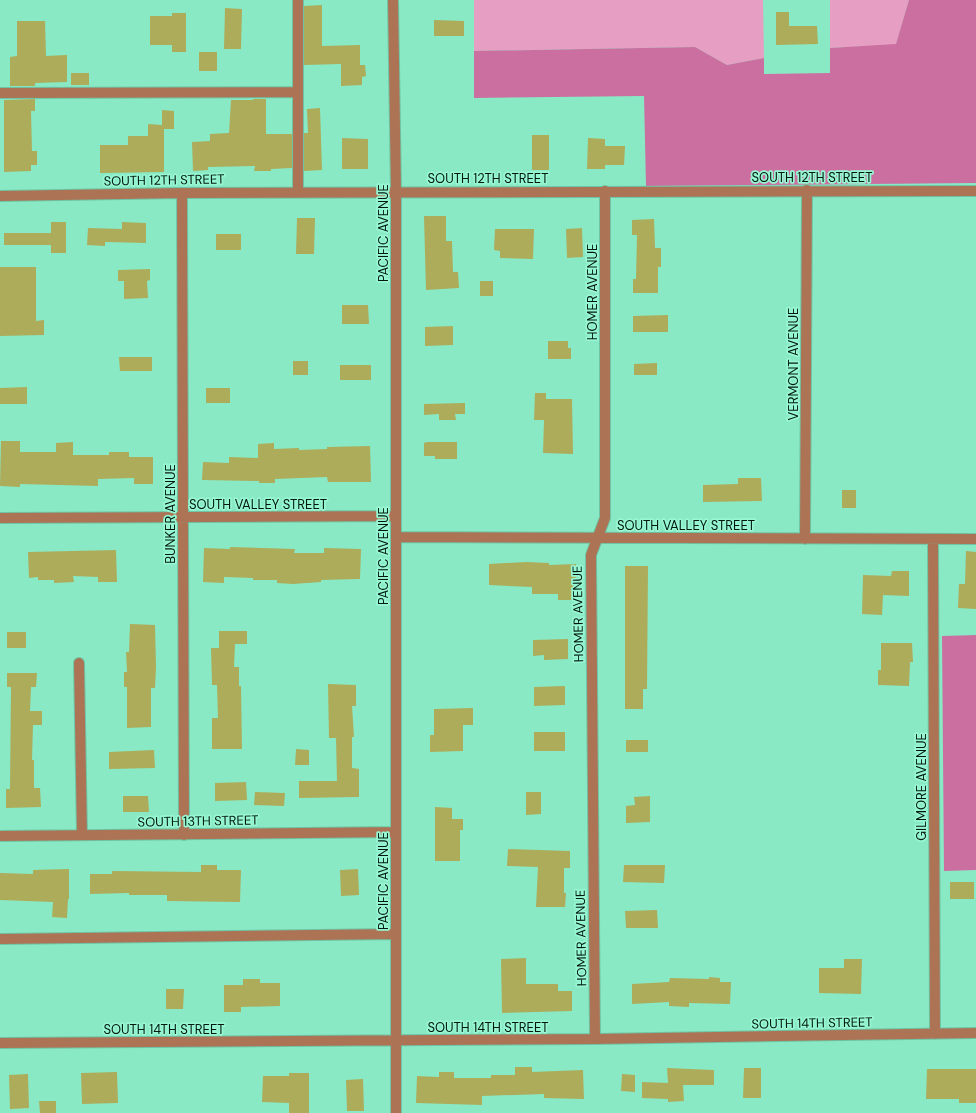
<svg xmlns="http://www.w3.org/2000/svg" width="976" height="1113" font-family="'DM Sans',sans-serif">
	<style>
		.green { fill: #e69fc3 }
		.forest { fill: #cb6fa0 }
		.building { fill: #adac5a }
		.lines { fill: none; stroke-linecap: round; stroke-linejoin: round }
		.minor-casing { stroke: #70c3a4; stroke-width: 12 }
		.minor { stroke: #ad7355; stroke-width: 10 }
		.labels { text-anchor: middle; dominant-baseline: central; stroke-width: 3.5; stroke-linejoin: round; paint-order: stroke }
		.street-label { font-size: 13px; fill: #00180e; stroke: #97f7d2 }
	</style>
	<rect width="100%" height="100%" fill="#89e9c5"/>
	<!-- green -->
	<path class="green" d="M 474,0 L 763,0 L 764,58 L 727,65 L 695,47 L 474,51 Z
		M 830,0 L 909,0 L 896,45 L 830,48 Z"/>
	<!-- forest -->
	<path class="forest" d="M 909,0 L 976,0 L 976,183 L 646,186 L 644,96 L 474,98 L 474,51 L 695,47 L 727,65 L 764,58 L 764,74 L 830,73 L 830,48 L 896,44 Z
		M 976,635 L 976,870 L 944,871 L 942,636 Z"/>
	<!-- building -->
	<path class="building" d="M 322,5 L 322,46 L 360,45 L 360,65 L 365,65 L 366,76 L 362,77 L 362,85 L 341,86 L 341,64 L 304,65 L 304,6 Z
		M 225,8 L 242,9 L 241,49 L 224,49 Z
		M 776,12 L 789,12 L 789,26 L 817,26 L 818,44 L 776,45 Z
		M 172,13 L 186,13 L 186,52 L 172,52 L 172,45 L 150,45 L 150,16 L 172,16 Z
		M 434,20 L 464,21 L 464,36 L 434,36 Z
		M 17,21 L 45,21 L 46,56 L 67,55 L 67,82 L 35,83 L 35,86 L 10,86 L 10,57 L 17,56 Z
		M 199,52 L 217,52 L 217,71 L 199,71 Z
		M 71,73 L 89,73 L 89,85 L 71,85 Z
		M 35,99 L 35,111 L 31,111 L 32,151 L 37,151 L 37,165 L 31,165 L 31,171 L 4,172 L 4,100 Z
		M 253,99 L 266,99 L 266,134 L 292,134 L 292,168 L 271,169 L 271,171 L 254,171 L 255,166 L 208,167 L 208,170 L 193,171 L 192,142 L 210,141 L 210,134 L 229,133 L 231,100 L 253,100 Z
		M 320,108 L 322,170 L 304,171 L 304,133 L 308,133 L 307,109 Z
		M 162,110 L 174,111 L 174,129 L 164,129 L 164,172 L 100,173 L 100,145 L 128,145 L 128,136 L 148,136 L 148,124 L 162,125 Z
		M 532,135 L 549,135 L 549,170 L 532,170 Z
		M 342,138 L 368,139 L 368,169 L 342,169 Z
		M 588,138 L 605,139 L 605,146 L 625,146 L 624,165 L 605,165 L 605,169 L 587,169 Z
		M 424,216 L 446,216 L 446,241 L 452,241 L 453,272 L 458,272 L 459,288 L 426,290 Z
		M 297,218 L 315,218 L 314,254 L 296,254 Z
		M 654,219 L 655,248 L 661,248 L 661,267 L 658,267 L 658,293 L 633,293 L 633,279 L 636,279 L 637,235 L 632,235 L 632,220 Z
		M 51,222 L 66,222 L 66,253 L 51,253 L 51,245 L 4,245 L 4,233 L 51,233 Z
		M 122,222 L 146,223 L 146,243 L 105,242 L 105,246 L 87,245 L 88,228 L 122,229 Z
		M 582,228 L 583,257 L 567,258 L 566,229 Z
		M 495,229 L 534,229 L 533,259 L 500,258 L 500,251 L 494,250 Z
		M 216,234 L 241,234 L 241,250 L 216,250 Z
		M 0,267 L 36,267 L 36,321 L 44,320 L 44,335 L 0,336 Z
		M 150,269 L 150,280 L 147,281 L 148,298 L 124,299 L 124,281 L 118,281 L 118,270 Z
		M 480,281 L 493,281 L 493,296 L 480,296 Z
		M 342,305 L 368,305 L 369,324 L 342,324 Z
		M 668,315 L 668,332 L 633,332 L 633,316 Z
		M 453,326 L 453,345 L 425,346 L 425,327 Z
		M 548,341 L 568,341 L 568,348 L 571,348 L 571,359 L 548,359 Z
		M 119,357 L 152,357 L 152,371 L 120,371 Z
		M 293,361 L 308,361 L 308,375 L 293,375 Z
		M 657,363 L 657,375 L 634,375 L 634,364 Z
		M 340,365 L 371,365 L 371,380 L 340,380 Z
		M 27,387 L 27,404 L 0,404 L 0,388 Z
		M 206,388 L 230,388 L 230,403 L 206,403 Z
		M 535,393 L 546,393 L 546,399 L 572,399 L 573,454 L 543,453 L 544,420 L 534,420 Z
		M 465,403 L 465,414 L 455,414 L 456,420 L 439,420 L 439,414 L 424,415 L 424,404 Z
		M 1,441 L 20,441 L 20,452 L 56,452 L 56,443 L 73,442 L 73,455 L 109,455 L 109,452 L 129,452 L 129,457 L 153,457 L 153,484 L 134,484 L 134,478 L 98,479 L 98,486 L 20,484 L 20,487 L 0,486 Z
		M 427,442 L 457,442 L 457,459 L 435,459 L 435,456 L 424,456 L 424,443 Z
		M 274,443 L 274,449 L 299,448 L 299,450 L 327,449 L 327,447 L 370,446 L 371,482 L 328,482 L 327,477 L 275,479 L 275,483 L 259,483 L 259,481 L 202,480 L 203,462 L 229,463 L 229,457 L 258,458 L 258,444 Z
		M 738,478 L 761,478 L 762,501 L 703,502 L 703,485 L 738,484 Z
		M 842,490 L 856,490 L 856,508 L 842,508 Z
		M 230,547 L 295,549 L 294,553 L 324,553 L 324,548 L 361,549 L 360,579 L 321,580 L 321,582 L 293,584 L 277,583 L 277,580 L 253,580 L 253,578 L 224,577 L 224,583 L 203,582 L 204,548 L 230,549 Z
		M 116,550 L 117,582 L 98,582 L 98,577 L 73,576 L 74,582 L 54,583 L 54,580 L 38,580 L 38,577 L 29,578 L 28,552 Z
		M 966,551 L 976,552 L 976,609 L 958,608 L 959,584 L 965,584 Z
		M 526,562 L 549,563 L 549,565 L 576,564 L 577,600 L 558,600 L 558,594 L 532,594 L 532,587 L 489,585 L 489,564 Z
		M 625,566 L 648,566 L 647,689 L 643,689 L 643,709 L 625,709 Z
		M 892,571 L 909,571 L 909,596 L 883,595 L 882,615 L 862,614 L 863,575 L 891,576 Z
		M 130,624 L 155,625 L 156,667 L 155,688 L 151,688 L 151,727 L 127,728 L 127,687 L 124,687 L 124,672 L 127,672 L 126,652 L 129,652 Z
		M 219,631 L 247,631 L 247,644 L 235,644 L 234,667 L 239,667 L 239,686 L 241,686 L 242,749 L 212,749 L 212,718 L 218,718 L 217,685 L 212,685 L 211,648 L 219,648 Z
		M 7,632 L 26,632 L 26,648 L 7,648 Z
		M 568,639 L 568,659 L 544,660 L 544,655 L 533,656 L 533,640 Z
		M 881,643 L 912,643 L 913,662 L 910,662 L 909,686 L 878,685 L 878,670 L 881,670 Z
		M 7,673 L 37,673 L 36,687 L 31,687 L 30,711 L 42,711 L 42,725 L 33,725 L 32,760 L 34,760 L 34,788 L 40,788 L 41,807 L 6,808 L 6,789 L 10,789 L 11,687 L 7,687 Z
		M 328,684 L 356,685 L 356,706 L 352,706 L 354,737 L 352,737 L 352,768 L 359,769 L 359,797 L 299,798 L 299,781 L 337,781 L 336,738 L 329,738 Z
		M 565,686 L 565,705 L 534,706 L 534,687 Z
		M 473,708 L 473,725 L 463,725 L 463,751 L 430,752 L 430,735 L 434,735 L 434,709 Z
		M 534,732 L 565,732 L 565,751 L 534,751 Z
		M 626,740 L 648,740 L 648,752 L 626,752 Z
		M 296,749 L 309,750 L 309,765 L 295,765 Z
		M 154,750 L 155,768 L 109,769 L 109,752 Z
		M 246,782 L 247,800 L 215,801 L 215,783 Z
		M 255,792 L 285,793 L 284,806 L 254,805 Z
		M 526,792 L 541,792 L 541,814 L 526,815 Z
		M 123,796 L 148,796 L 149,812 L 123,812 Z
		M 650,796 L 650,822 L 626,823 L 626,806 L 635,805 L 634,797 Z
		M 435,807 L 452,808 L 452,819 L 463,819 L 463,830 L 460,830 L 460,861 L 435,861 Z
		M 508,849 L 570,851 L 570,868 L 564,868 L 564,893 L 566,893 L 565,907 L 536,907 L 538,867 L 507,866 Z
		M 201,865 L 217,865 L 217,870 L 241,870 L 240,902 L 167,901 L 167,895 L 129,895 L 129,893 L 90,894 L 90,874 L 112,874 L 112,871 L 201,872 Z
		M 624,865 L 665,865 L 664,883 L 623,882 Z
		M 69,869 L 69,899 L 68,899 L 67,918 L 52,917 L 53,902 L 0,900 L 0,873 L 33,874 L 33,870 Z
		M 358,869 L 359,895 L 341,896 L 340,870 Z
		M 950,882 L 974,882 L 974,899 L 950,899 Z
		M 657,910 L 658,928 L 626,928 L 625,911 Z
		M 526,958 L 526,984 L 558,984 L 558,991 L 572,991 L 572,1011 L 502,1013 L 501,959 Z
		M 844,959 L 862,959 L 861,994 L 819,993 L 819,968 L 844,968 Z
		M 709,977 L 720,978 L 720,982 L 731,982 L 730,1004 L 689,1003 L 689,1007 L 669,1006 L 669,1002 L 632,1004 L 632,984 L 669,982 L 670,978 L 709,979 Z
		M 243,979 L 260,979 L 260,983 L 280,983 L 280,1006 L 241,1007 L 241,1012 L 224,1012 L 224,985 L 243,985 Z
		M 166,989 L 184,989 L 183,1009 L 166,1009 Z
		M 515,1067 L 532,1067 L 532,1072 L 583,1070 L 584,1099 L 544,1098 L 544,1094 L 482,1096 L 482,1105 L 416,1103 L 417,1076 L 439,1077 L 439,1072 L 454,1072 L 454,1078 L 491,1078 L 491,1075 L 515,1075 Z
		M 667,1068 L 714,1070 L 714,1085 L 683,1085 L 684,1101 L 668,1102 L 668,1099 L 642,1098 L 642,1082 L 668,1083 Z
		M 744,1068 L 761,1068 L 761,1098 L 743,1098 Z
		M 927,1069 L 976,1069 L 976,1103 L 959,1103 L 959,1099 L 926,1099 Z
		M 117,1072 L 118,1103 L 82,1104 L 81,1073 Z
		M 289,1073 L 309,1073 L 309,1113 L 289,1113 L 289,1103 L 262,1102 L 263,1076 L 289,1076 Z
		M 28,1074 L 29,1108 L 10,1109 L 9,1075 Z
		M 622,1074 L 635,1075 L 635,1092 L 621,1091 Z
		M 363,1079 L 364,1111 L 347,1111 L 346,1080 Z
		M 39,1101 L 56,1101 L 56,1113 L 40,1113 Z"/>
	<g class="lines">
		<defs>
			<path id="minor" d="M 298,0 L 298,92
				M 393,0 L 396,192 L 396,1113
				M 0,93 L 298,92 L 298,192
				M 182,193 L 184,835
				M 0,196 L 182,193 L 976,191
				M 0,518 L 396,516
				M 396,537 L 976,539
				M 805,539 L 807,190
				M 933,540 L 935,1034
				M 79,663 L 82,835
				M 0,836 L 396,832
				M 0,939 L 396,934
				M 595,1039 L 591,555 L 605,518 L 605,191
				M 0,1043 L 595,1039 L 976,1033"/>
		</defs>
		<!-- minor casing -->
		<use href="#minor" class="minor-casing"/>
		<!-- minor -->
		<use href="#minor" class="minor"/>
	</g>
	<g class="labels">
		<!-- street labels -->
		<g class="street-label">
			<text x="812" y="177">SOUTH 12TH STREET</text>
			<text x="488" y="178">SOUTH 12TH STREET</text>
			<text transform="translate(164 180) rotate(-1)">SOUTH 12TH STREET</text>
			<text transform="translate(383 233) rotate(-90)">PACIFIC AVENUE</text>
			<text transform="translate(592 292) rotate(-90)">HOMER AVENUE</text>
			<text transform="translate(793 364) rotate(-90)">VERMONT AVENUE</text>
			<text x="258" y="504">SOUTH VALLEY STREET</text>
			<text transform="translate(170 514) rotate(-90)">BUNKER AVENUE</text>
			<text x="686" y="525">SOUTH VALLEY STREET</text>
			<text transform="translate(383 556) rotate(-90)">PACIFIC AVENUE</text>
			<text transform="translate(578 614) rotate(-91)">HOMER AVENUE</text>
			<text transform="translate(921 787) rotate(-90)">GILMORE AVENUE</text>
			<text transform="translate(198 821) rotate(-1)">SOUTH 13TH STREET</text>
			<text transform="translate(383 881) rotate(-90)">PACIFIC AVENUE</text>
			<text transform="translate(581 938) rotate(-91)">HOMER AVENUE</text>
			<text transform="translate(812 1023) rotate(-1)">SOUTH 14TH STREET</text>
			<text x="488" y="1027">SOUTH 14TH STREET</text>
			<text x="164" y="1029">SOUTH 14TH STREET</text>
		</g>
	</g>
</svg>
